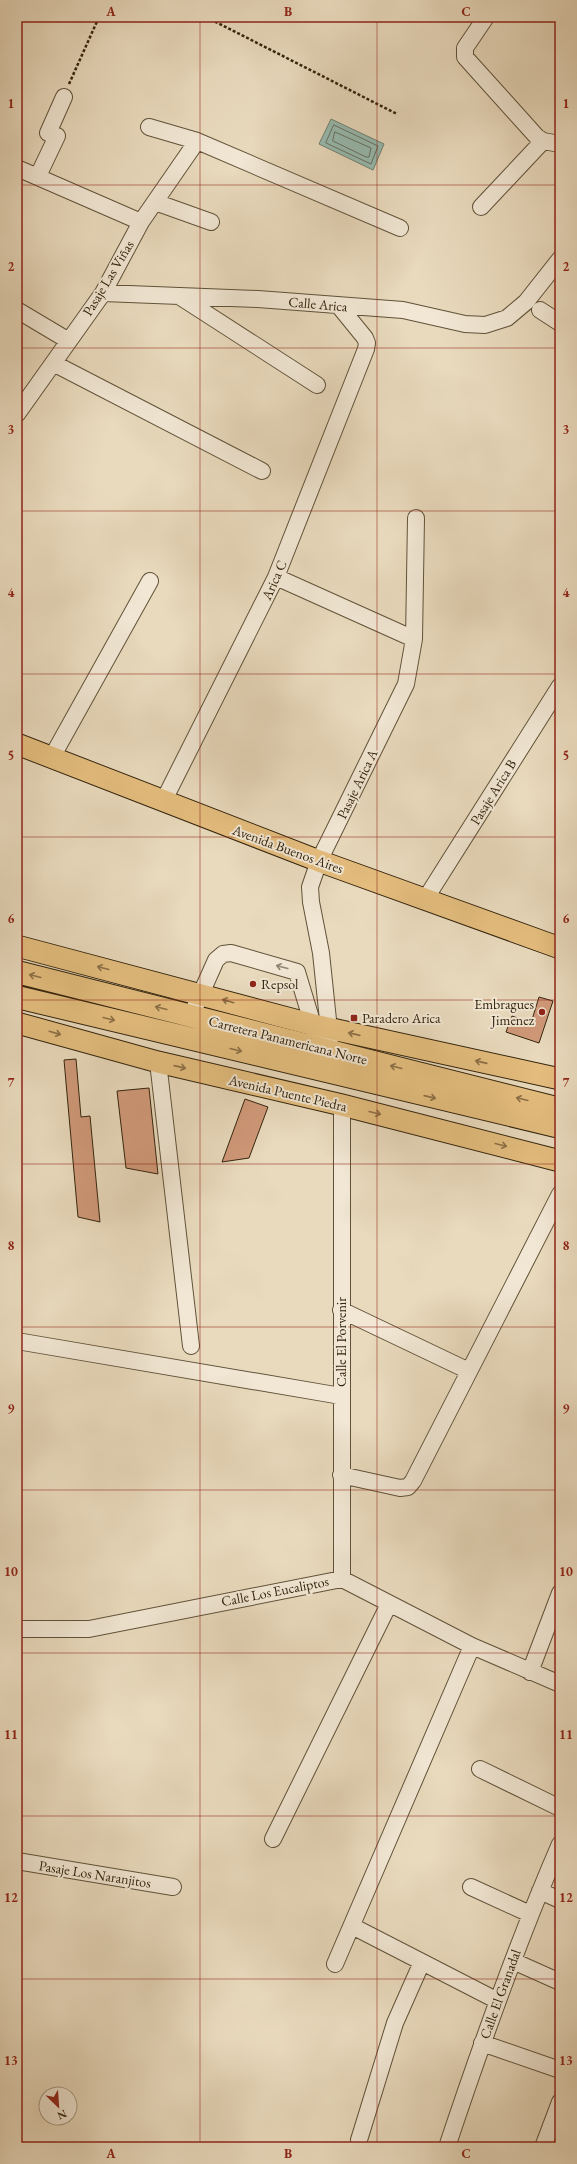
<svg xmlns="http://www.w3.org/2000/svg" width="577" height="2164" font-family="'EB Garamond',serif">
  <style>
    .water { fill: #97bbb1; stroke: #6f7f6f }
    .lines { fill: none; stroke-linecap: round; stroke-linejoin: round }
    .shore { stroke: #65705f; stroke-width: 1 }
    .building { fill: #d09979; stroke: #33240d }
    .minor-casing { stroke: #605239; stroke-width: 18 }
    .major-casing { stroke: #33240d; stroke-width: 23 }
    .highway-casing { stroke: #33240d; stroke-width: 24 }
    .path { stroke: #33240d; stroke-width: 2.5; stroke-dasharray: 3 2; stroke-linecap: butt }
    .minor { stroke: #f1e7d4; stroke-width: 16 }
    .major { stroke: #e4bd7e; stroke-width: 21 }
    .highway { stroke: #e4bd7e; stroke-width: 22 }
    .oneway { stroke: #928670 }
    .oneway2 { stroke: #8c7046 }
    .grid { fill: none; stroke: #8f2418; stroke-width: 1; stroke-opacity: 0.55 }
    .poi-dot { fill: #8f2418; stroke: #f1e7d4; stroke-width: 1.5 }
    .labels { text-anchor: middle; stroke-width: 4; stroke-linejoin: round; paint-order: stroke }
    .street-label { font-size: 14px; fill: #33240d; stroke: #f1e7d4 }
    .poi-label { font-size: 14px; fill: #33240d; stroke: #f1e7d4; text-anchor: start }
    .neatline { fill: none; stroke: #8f2418; stroke-width: 1.5 }
    .grid-label { font-size: 13px; text-anchor: middle; font-weight: bold; fill: #8f2418 }
  </style>
  <rect width="100%" height="100%" fill="#e9dabd"/>
  <filter id="stains"><feTurbulence type="fractalNoise" baseFrequency=".005" numOctaves="4"/><feColorMatrix values="0 0 0 0 .2 0 0 0 0 .09 0 0 0 0 .02 0 0 0 .5 -.17"/></filter>
  <radialGradient id="worn" r=".72"><stop offset=".6" stop-color="#630" stop-opacity="0"/><stop offset="1" stop-color="#630" stop-opacity=".3"/></radialGradient>
  <path class="water" d="M331 119 384 144 373 170 319 144Z"/>
  <g class="lines">
    <path class="shore" d="M334 125 378 146 371 164 326 143Z
      M335 132 371 148 369 157H366L333 141Z"/>
  </g>
  <path class="building" d="M539 997 553 1001 539 1043 506 1032 512 1016 531 1023Z
    M76 1059 81 1117 90 1116 100 1222 78 1217 64 1060Z
    M149 1088 158 1174 126 1168 117 1091Z
    M245 1099 268 1107 249 1158 222 1162Z"/>
  <g class="lines">
    <defs>
      <path id="minor" d="M486 17 465 48V57L537 137 543 141 560 144
        M149 127 197 141 400 228
        M17 168 141 222
        M38 176 57 136 48 133 64 97
        M155 202 211 222
        M481 207 543 141
        M103 293 258 299 403 310 465 324 485 325 507 318 526 302 560 259
        M179 296 317 385
        M17 310 69 341
        M540 310 560 323
        M53 363 262 471
        M17 414 103 293 141 222 197 141
        M276 577 414 639
        M52 757 150 581
        M163 802 276 577 366 349 367 343 365 338 339 306
        M426 898 560 686
        M191 1016 216 960 223 954 231 953 297 972 316 1035
        M330 1039 321 953 311 902 310 887 319 861 406 684 414 639 416 518
        M158 1062 191 1346
        M341 1310 469 1371
        M17 1341 341 1396
        M341 1475 400 1488 408 1487 413 1481 560 1194
        M342 1579V1105
        M17 1629H89L342 1579 472 1646 560 1684
        M530 1672 560 1593
        M480 1769 560 1808
        M273 1839 389 1604
        M17 1861 173 1887
        M471 1887 530 1914
        M540 1891 560 1900
        M352 1926 496 2000
        M513 1961 560 1982
        M335 1964 472 1646
        M482 2043 560 2070
        M359 2140 395 2023 422 1962
        M447 2147C481 2045 517 1943 560 1844
        M543 2147 560 2102"/>
      <path id="major" d="M17 744 319 861 560 948
        M17 946 314 1025 560 1079
        M17 1023 158 1062 342 1105 560 1161"/>
      <path id="highway" d="M17 972 560 1109
        M17 997 560 1127"/>
    </defs>
    <use href="#minor" class="minor-casing"/>
    <use href="#major" class="major-casing"/>
    <use href="#highway" class="highway-casing"/>
    <path class="path" d="M206 17 397 114
      M69 84 99 17"/>
    <use href="#minor" class="minor"/>
    <use href="#major" class="major"/>
    <use href="#highway" class="highway"/>
  </g>
  <defs><path id="oneway-shaft" d="M-6 0H5M1.5-3L5.5 0L1.5 3" fill="none" stroke-width="1.6" stroke-linecap="round" stroke-linejoin="round"/></defs>
  <use class="oneway" href="#oneway-shaft" transform="translate(282 967) rotate(-165)"/>
  <g class="oneway2">
    <use href="#oneway-shaft" transform="translate(103 968) rotate(-165)"/>
    <use href="#oneway-shaft" transform="translate(35 976) rotate(-166)"/>
    <use href="#oneway-shaft" transform="translate(228 1001) rotate(-164)"/>
    <use href="#oneway-shaft" transform="translate(161 1008) rotate(-166)"/>
    <use href="#oneway-shaft" transform="translate(109 1019) rotate(14)"/>
    <use href="#oneway-shaft" transform="translate(55 1033) rotate(16)"/>
    <use href="#oneway-shaft" transform="translate(354 1034) rotate(-167)"/>
    <use href="#oneway-shaft" transform="translate(236 1050) rotate(14)"/>
    <use href="#oneway-shaft" transform="translate(481 1062) rotate(-167)"/>
    <use href="#oneway-shaft" transform="translate(180 1067) rotate(13)"/>
    <use href="#oneway-shaft" transform="translate(396 1067) rotate(-166)"/>
    <use href="#oneway-shaft" transform="translate(430 1097) rotate(13)"/>
    <use href="#oneway-shaft" transform="translate(522 1099) rotate(-166)"/>
    <use href="#oneway-shaft" transform="translate(375 1113) rotate(14)"/>
    <use href="#oneway-shaft" transform="translate(501 1145) rotate(14)"/>
  </g>
  <path class="grid" d="M200 17V2147M377 17V2147M17 185H560M17 348H560M17 511H560M17 674H560M17 837H560M17 1000H560M17 1164H560M17 1327H560M17 1490H560M17 1653H560M17 1816H560M17 1979H560"/>
  <g class="poi-dot">
    <circle cx="253" cy="984" r="4"/>
    <circle cx="542" cy="1012" r="4"/>
    <rect x="350" y="1014" width="8" height="8" rx="2"/>
  </g>
  <g class="labels">
    <g class="street-label">
      <text transform="translate(108 278) rotate(-59)" y="5">Pasaje Las Viñas</text>
      <text transform="translate(318 304) rotate(5)" y="5">Calle Arica</text>
      <text transform="translate(274 580) rotate(-66)" y="5">Arica C</text>
      <text transform="translate(357 784) rotate(-64)" y="5">Pasaje Arica A</text>
      <text transform="translate(493 792) rotate(-58)" y="5">Pasaje Arica B</text>
      <text transform="translate(288 849) rotate(20)" y="5">Avenida Buenos Aires</text>
      <text transform="translate(288 1040) rotate(14)" y="5">Carretera Panamericana Norte</text>
      <text transform="translate(288 1093) rotate(13)" y="5">Avenida Puente Piedra</text>
      <text transform="translate(341 1342) rotate(-90)" y="5">Calle El Porvenir</text>
      <text transform="translate(275 1591) rotate(-11)" y="5">Calle Los Eucaliptos</text>
      <text transform="translate(95 1874) rotate(9)" y="5">Pasaje Los Naranjitos</text>
      <text transform="translate(500 1994) rotate(-70)" y="5">Calle El Granadal</text>
    </g>
    <g class="poi-label">
      <text x="261" y="989">Repsol</text>
      <text x="534" y="1009" text-anchor="end">Embragues<tspan x="534" dy="16">Jimenez</tspan></text>
      <text x="362" y="1023">Paradero Arica</text>
    </g>
  </g>
  <rect width="577" height="2164" fill="none" stroke="#e9dabd" stroke-width="44"/>
  <g transform="translate(58 2106) rotate(155)"><circle r="19" fill="#f1e7d4" stroke="#a59984"/>
  <path d="M0-3L7 15L0 10L-7 15Z" fill="#8f2418"/>
  <text y="-6" font-size="11" font-weight="bold" text-anchor="middle" fill="#33240d">N</text>
  </g>
  <rect x="22" y="22" width="533" height="2120" class="neatline"/>
  <g class="grid-label">
    <text x="111" y="16">A</text>
    <text x="288" y="16">B</text>
    <text x="466" y="16">C</text>
    <text x="11" y="108">1</text>
    <text x="566" y="108">1</text>
    <text x="11" y="271">2</text>
    <text x="566" y="271">2</text>
    <text x="11" y="434">3</text>
    <text x="566" y="434">3</text>
    <text x="11" y="597">4</text>
    <text x="566" y="597">4</text>
    <text x="11" y="760">5</text>
    <text x="566" y="760">5</text>
    <text x="11" y="923">6</text>
    <text x="566" y="923">6</text>
    <text x="11" y="1087">7</text>
    <text x="566" y="1087">7</text>
    <text x="11" y="1250">8</text>
    <text x="566" y="1250">8</text>
    <text x="11" y="1413">9</text>
    <text x="566" y="1413">9</text>
    <text x="11" y="1576">10</text>
    <text x="566" y="1576">10</text>
    <text x="11" y="1739">11</text>
    <text x="566" y="1739">11</text>
    <text x="11" y="1902">12</text>
    <text x="566" y="1902">12</text>
    <text x="11" y="2065">13</text>
    <text x="566" y="2065">13</text>
    <text x="111" y="2158">A</text>
    <text x="288" y="2158">B</text>
    <text x="466" y="2158">C</text>
  </g>
  <rect width="100%" height="100%" filter="url(#stains)"/>
  <rect width="100%" height="100%" fill="url(#worn)"/>
</svg>
